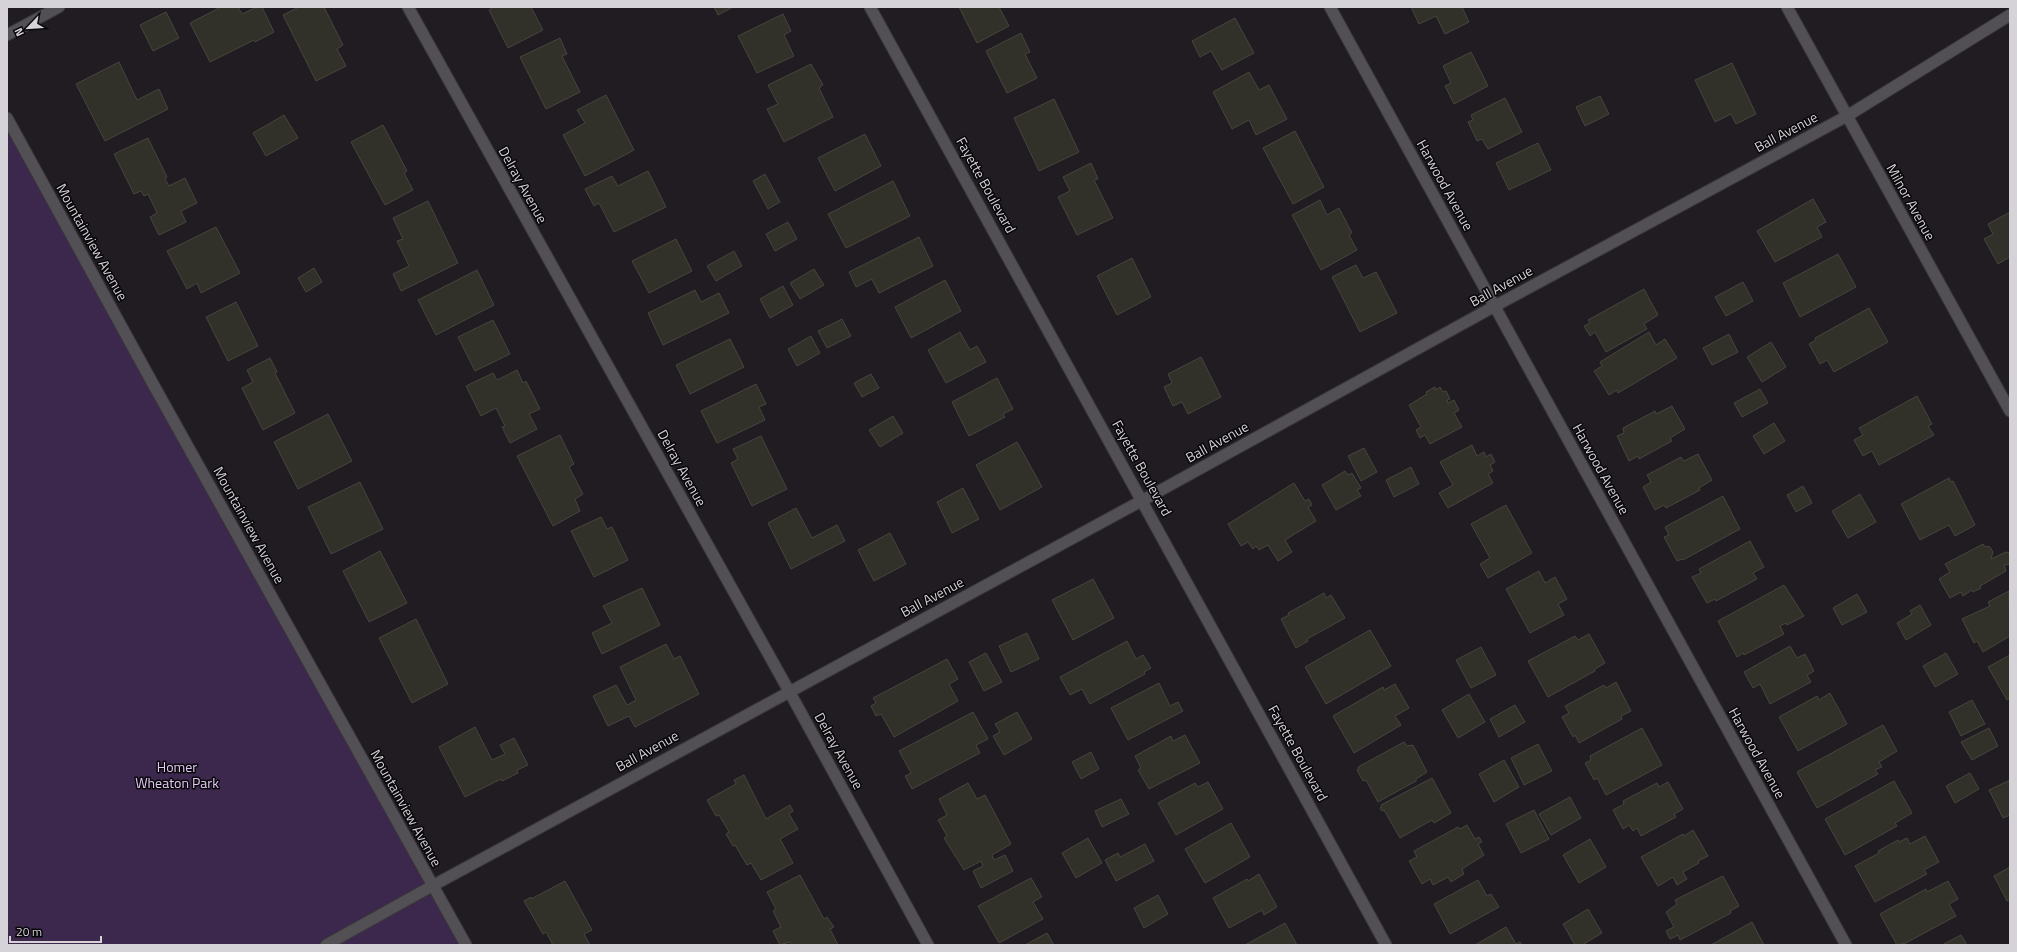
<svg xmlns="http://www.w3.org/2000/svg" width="2017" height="952" font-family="'Titillium Web',sans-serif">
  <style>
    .green { fill: #3c274d }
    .building { fill: #31312a; stroke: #46453d }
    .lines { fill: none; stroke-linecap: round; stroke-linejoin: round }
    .service-casing { stroke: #39363b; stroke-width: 13 }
    .minor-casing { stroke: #39363b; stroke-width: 13 }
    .service { stroke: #525054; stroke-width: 11 }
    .minor { stroke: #525054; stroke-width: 11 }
    .labels { text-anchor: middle; stroke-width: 3; stroke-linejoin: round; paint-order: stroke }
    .street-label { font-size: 14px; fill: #d5d3d7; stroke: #09070a }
    .park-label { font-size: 14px; fill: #e0c9f5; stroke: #09070a }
  </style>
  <rect width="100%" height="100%" fill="#201c22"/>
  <path class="green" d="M7 118 466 945H7Z"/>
  <path class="building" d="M221 7H238L242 14 257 7H262L274 32 255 42 254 40 210 62 190 23Z
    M299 7H324L343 45 337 49 346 66 316 81 283 15Z
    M494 7H531L543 30 508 48 489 10Z
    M714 7H733L718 15Z
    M959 7H999L1009 26 977 43Z
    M1411 7H1462L1469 22 1445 34 1436 16 1419 24Z
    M166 12 179 38 153 51 140 25Z
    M783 14 791 31 784 35 794 56 757 73 738 36Z
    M1235 18 1254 53 1222 70 1211 51 1200 57 1192 41Z
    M1021 33 1030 52 1025 54 1037 78 1007 93 986 51Z
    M560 38 567 54 562 56 580 92 546 109 520 57Z
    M1471 52 1488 86 1454 104 1445 86 1451 83 1443 66Z
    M119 62 137 100 159 89 168 109 105 141 76 84Z
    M1732 63 1756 114 1736 124 1731 114 1715 122 1695 80Z
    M811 64 823 85 819 88 833 117 784 142 767 109 778 104 768 85Z
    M1249 72 1259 90 1269 85 1287 119 1256 135 1249 120 1232 129 1213 92Z
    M606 95 634 150 585 176 563 135 585 123 577 110Z
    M1600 96 1609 114 1585 126 1576 107Z
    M1505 98 1522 132 1488 149 1482 139 1477 141 1468 122 1473 120 1471 115Z
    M1054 99 1079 152 1039 171 1014 118Z
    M284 115 298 138 266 156 253 133Z
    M383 125 407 171 404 173 413 190 385 205 351 142Z
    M1295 131 1324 187 1293 204 1263 148Z
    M865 134 881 166 835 191 818 158Z
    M148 138 167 177 165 179 169 186 185 178 197 203 181 211 186 222 159 235 150 217 157 213 148 194 144 196 141 191 134 194 114 154Z
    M1538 143 1551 170 1509 190 1496 163Z
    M1091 163 1098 179 1094 180 1113 218 1077 235 1058 197 1070 191 1063 177Z
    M648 171 666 207 614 232 599 203 594 206 585 189 612 176 618 186Z
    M765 174 780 202 768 209 753 181Z
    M893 181 910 216 846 248 828 214Z
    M1813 199 1826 222 1817 227 1822 237 1775 262 1757 231Z
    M1320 200 1327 215 1339 208 1352 233 1349 235 1357 250 1321 270 1292 215Z
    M428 201 458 263 401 291 393 274 409 266 397 241 403 239 393 218Z
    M2010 212V257L1998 264 1984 239 1993 234 1988 224Z
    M788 222 797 239 775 251 766 234Z
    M216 227 240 273 201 293 197 283 187 289 167 251Z
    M919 237 933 266 879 293 872 279 856 287 849 272Z
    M676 239 692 271 649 293 632 261Z
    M734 251 742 266 716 281 707 266Z
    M1838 254 1856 287 1800 317 1783 283Z
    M1132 258 1151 297 1117 315 1097 276Z
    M1356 265 1363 278 1376 272 1397 313 1360 332 1332 277Z
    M314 268 322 282 306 292 298 278Z
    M814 269 824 285 800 299 790 283Z
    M477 270 494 305 436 335 418 300Z
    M945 280 961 311 911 338 895 307Z
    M1743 282 1753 301 1726 316 1715 297Z
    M783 286 793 305 770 318 760 299Z
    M1644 289 1658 315 1644 324 1647 329 1606 352 1595 332 1590 336 1584 326 1590 323 1588 320Z
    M695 290 701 302 719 293 729 313 663 345 648 313Z
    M236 302 258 346 228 361 206 317Z
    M1869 308 1888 342 1834 372 1827 360 1820 364 1809 344 1816 340 1815 338Z
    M842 319 851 336 827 348 818 331Z
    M493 320 510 354 475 371 458 337Z
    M960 332 970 350 977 346 986 362 946 383 928 350Z
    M1649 332 1656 345 1665 339 1677 358 1618 393 1617 390 1609 395 1594 371 1602 366 1600 362Z
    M1729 334 1738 352 1712 365 1703 348Z
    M811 336 820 353 797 366 788 349Z
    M730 339 744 367 690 394 676 365Z
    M1771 342 1786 367 1762 382 1747 357Z
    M1201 357 1221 397 1188 414 1182 402 1173 406 1164 387 1172 383 1168 374Z
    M270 358 277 372 275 373 295 413 263 430 242 388 253 382 247 370Z
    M517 370 523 383 526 381 540 409 529 414 537 429 510 443 502 427 505 426 496 408 481 416 466 386 493 373 497 380Z
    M871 374 879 388 862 397 854 383Z
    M997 378 1013 409 1003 414 1005 417 969 436 952 402Z
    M756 384 766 404 759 407 765 420 717 443 701 411Z
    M1435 387 1436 390 1440 387 1443 392 1446 391 1450 399 1447 400 1448 403 1454 400 1459 410 1454 413 1462 427 1430 444 1425 435 1420 438 1416 430 1421 427 1409 405 1427 394 1426 392Z
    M1760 389 1768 403 1742 417 1734 403Z
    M1917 396 1932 424 1928 426 1934 435 1879 465 1872 451 1863 456 1854 440 1863 435 1859 428Z
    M1672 406 1685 429 1670 438 1672 441 1639 459 1638 456 1629 461 1617 436 1624 433 1623 428 1655 411 1656 414Z
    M328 414 352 461 298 489 274 442Z
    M893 416 903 433 880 447 869 430Z
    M1774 423 1785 441 1764 454 1753 436Z
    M560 435 574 464 569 467 583 494 575 499 580 511 553 526 517 456Z
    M761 436 787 489 752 506 731 463 738 459 733 449Z
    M1017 442 1042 487 1000 510 976 465Z
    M1472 445 1477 456 1484 452 1486 457 1491 454 1495 462 1490 465 1493 471 1488 474 1493 483 1448 508 1439 493 1453 485 1440 462Z
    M1364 448 1377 472 1361 481 1348 456Z
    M1698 454 1712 480 1699 488 1700 490 1666 508 1664 505 1655 510 1643 487 1651 482 1647 475 1681 457 1684 461Z
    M1411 467 1419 484 1394 497 1386 480Z
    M1345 471 1348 475 1352 473 1361 488 1357 490 1361 496 1336 510 1322 485Z
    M1949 478 1951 482 1953 481 1975 525 1955 536 1949 525 1920 540 1901 504Z
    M360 482 383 529 331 554 308 507Z
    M1294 483 1305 501 1309 499 1312 505 1308 507 1316 521 1285 540 1292 552 1278 561 1268 545 1259 550 1256 546 1253 549 1248 542 1241 546 1228 524Z
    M1803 486 1812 503 1796 512 1787 495Z
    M963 488 979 519 952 533 937 502Z
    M1860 494 1876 522 1848 538 1832 511Z
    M1723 496 1740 529 1683 560 1682 559 1677 561 1664 537 1669 535 1665 527Z
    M1506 505 1532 553 1488 578 1480 564 1490 558 1471 524Z
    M796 508 812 538 837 525 845 541 791 569 768 523Z
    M601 517 607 529 612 527 628 560 594 577 571 531Z
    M890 533 906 564 874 581 858 550Z
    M1750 541 1764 567 1753 573 1757 579 1716 601 1715 599 1707 603 1692 577 1701 573 1699 569Z
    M1983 544 1984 546 1990 547 1993 552 1991 559 2006 552 2010 553V564L2004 565 2006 571 1980 586 1981 588 1973 592 1972 590 1963 596 1961 592 1950 598 1939 579 1950 572 1945 564Z
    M380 551 407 603 369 622 343 571Z
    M1539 571 1545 583 1555 577 1567 599 1558 604 1564 615 1530 633 1506 589Z
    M1093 579 1114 618 1073 640 1052 600Z
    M1784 585 1804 616 1787 625 1786 623 1780 626 1784 634 1744 655 1743 653 1737 657 1718 621Z
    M642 588 660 625 602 654 592 633 612 623 603 606Z
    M2009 591 2010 636 1983 652 1977 641 1974 643 1962 619 1990 606 1988 602Z
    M1324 593 1326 598 1331 595 1345 618 1307 639 1308 641 1296 648 1281 619 1289 615 1288 613Z
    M1857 594 1867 612 1842 625 1833 608Z
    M1920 605 1931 625 1906 640 1897 623 1912 614 1910 611Z
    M416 619 448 684 412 703 379 638Z
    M1370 630 1391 666 1326 704 1305 667Z
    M1027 633 1039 659 1011 672 999 646Z
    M1589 634 1605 663 1595 669V671L1548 697 1528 661 1575 636 1578 640Z
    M1127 641 1136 659 1143 655 1151 668 1144 672 1145 674 1090 704 1082 689 1070 695 1060 677Z
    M666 644 674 659 680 656 699 694 635 727 629 716 608 726 593 696 616 685 627 705 636 700 620 667Z
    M1790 646 1797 658 1805 654 1814 671 1807 675 1811 682 1770 704 1760 684 1753 688 1744 672Z
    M1481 647 1496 675 1471 688 1456 660Z
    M986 653 1002 682 984 691 969 662Z
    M1946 653 1958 674 1935 687 1923 666Z
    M2010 655V698L2007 700 1988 667Z
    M947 659 958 679 949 684 958 701 894 737 881 714 876 716 871 706 876 703 873 698Z
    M1616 682 1631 711 1621 716 1622 719 1579 743 1575 735 1573 737 1562 717 1569 713 1565 706 1604 685 1606 688Z
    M1159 683 1170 706 1178 702 1183 711 1128 740 1111 708Z
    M1395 684 1409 708 1395 716 1401 725 1354 753 1333 716 1383 687 1384 690Z
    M1830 693 1847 724 1798 751 1779 717 1817 696 1819 700Z
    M1469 694 1485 722 1458 738 1442 710Z
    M1972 700 1985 724 1961 736 1949 712Z
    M1515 705 1525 722 1499 737 1490 719Z
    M973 712 988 739 976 745 980 753 912 789 905 776 911 773 899 751Z
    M1017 712 1032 739 1004 755 993 736 1000 732 995 724Z
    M1883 725 1897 751 1879 762 1882 767 1875 770 1878 774 1817 808 1797 772Z
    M475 727 492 760 505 754 500 745 514 738 528 765 517 770 518 773 502 781 501 779 465 797 439 747Z
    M1642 728 1662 765 1606 795 1597 778 1594 780 1585 763 1591 760 1590 756Z
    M1989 728 1998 746 1972 760 1961 742Z
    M1185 735 1200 763 1149 789 1138 770 1141 768 1135 756 1171 736 1173 741Z
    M1404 742 1407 746 1413 745 1427 772 1416 779V781L1378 802 1366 780 1363 781 1357 770 1359 769 1358 767Z
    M1538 744 1552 771 1524 785 1511 758Z
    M1091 752 1099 769 1081 779 1072 762Z
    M1504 760 1519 787 1494 802 1479 774Z
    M1970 773 1979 789 1955 803 1946 786Z
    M744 775 766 819 790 805 793 811 789 814 798 829 780 839 793 863 761 880 751 863 747 865 735 845 733 846 726 834 729 832 719 815 716 816 707 800 736 784 734 780Z
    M1432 778 1451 813 1434 823 1432 820 1400 838 1384 810 1382 811 1380 808 1382 807 1381 805Z
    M2010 780V815L2003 818 1989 790Z
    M1894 781 1912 813 1895 823 1897 826 1845 855 1825 819Z
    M1208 782 1223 809 1176 835 1158 803 1195 783 1198 787Z
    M1668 782 1683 809 1674 814 1676 817 1641 836 1637 828 1633 831 1629 825 1623 829 1613 810 1624 804 1623 801 1657 783 1659 787Z
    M968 783 977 799 985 795 1011 844 992 855 994 860 1005 855 1013 871 981 888 973 871 983 866 981 861 964 870 944 838 947 836 938 820 947 815 939 799Z
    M1570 797 1581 818 1551 835 1539 814Z
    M1121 799 1129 814 1102 827 1095 811Z
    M1534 810 1549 839 1521 853 1506 824Z
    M1231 823 1250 857 1205 883 1185 849Z
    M1467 825 1475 839 1479 837 1482 842 1478 844 1484 855 1462 869 1464 874 1451 882 1448 877 1433 885 1430 879 1422 884 1409 861 1417 857 1414 851 1458 827 1460 829Z
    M1693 830 1708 856 1698 861 1699 863 1683 872 1687 879 1677 885 1673 877 1658 886 1641 857 1683 834 1684 836Z
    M1925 836 1939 862 1924 870 1927 874 1875 902 1855 866 1879 853 1878 851 1898 840 1899 842 1907 838 1910 844Z
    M1088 838 1102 863 1076 878 1062 853Z
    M1590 839 1606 867 1579 883 1563 855Z
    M1145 844 1154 861 1116 881 1105 860 1118 853 1120 857Z
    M2010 867V899L2007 901 1994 876Z
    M1259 874 1277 907 1264 915 1262 910 1229 928 1213 898 1247 879 1248 881Z
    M800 875 824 919 827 917 834 927 830 929 838 945H792L790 942 780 945 773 931 781 927 773 911 776 909 767 892Z
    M1723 876 1739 906 1730 911 1731 913 1680 940 1678 935 1670 939 1666 931 1674 927 1666 912 1677 904 1675 900Z
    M1031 878 1042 897 1033 902 1043 919 999 943 978 906Z
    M1478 880 1487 896 1491 894 1499 907 1450 934 1434 904Z
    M565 881 592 930 584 934 590 945H553L546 932 543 934 524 901 531 897V899Z
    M1948 881 1958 899 1949 904 1956 916 1904 944V943L1897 945 1880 914 1926 889 1927 892Z
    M1158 895 1168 914 1144 928 1134 908Z
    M1588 909 1602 933 1582 945H1575L1563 924Z
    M1752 922 1764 945H1711Z
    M1285 923 1297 945H1245Z
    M1506 927 1516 944 1520 942 1522 945H1475Z
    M1047 933 1054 945H1025Z
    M1961 935 1967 945H1942Z"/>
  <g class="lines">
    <defs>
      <path id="service" d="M326 945 432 886"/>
      <path id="minor" d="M408 7 789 691 928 945
        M870 7 1386 945
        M1330 7 1846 945
        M1787 7 2010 411
        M7 35 59 7
        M7 118 153 384 466 945
        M432 886 1143 500 1495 306 1847 116 2010 15"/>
    </defs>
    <use href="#service" class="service-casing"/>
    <use href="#minor" class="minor-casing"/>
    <use href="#service" class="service"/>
    <use href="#minor" class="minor"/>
  </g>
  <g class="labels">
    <g class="street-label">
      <text transform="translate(1786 132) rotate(-28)" y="5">Ball Avenue</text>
      <text transform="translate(523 185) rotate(61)" y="5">Delray Avenue</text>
      <text transform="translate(986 185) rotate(61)" y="5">Fayette Boulevard</text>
      <text transform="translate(1445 185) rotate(61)" y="5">Harwood Avenue</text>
      <text transform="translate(1911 202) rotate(61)" y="5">Milnor Avenue</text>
      <text transform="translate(92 242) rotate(61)" y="5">Mountainview Avenue</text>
      <text transform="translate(1501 286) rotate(-29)" y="5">Ball Avenue</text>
      <text transform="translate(1217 442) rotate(-29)" y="5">Ball Avenue</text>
      <text transform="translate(682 468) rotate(61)" y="5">Delray Avenue</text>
      <text transform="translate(1142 468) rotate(61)" y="5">Fayette Boulevard</text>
      <text transform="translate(1601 469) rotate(61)" y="5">Harwood Avenue</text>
      <text transform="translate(249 525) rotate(61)" y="5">Mountainview Avenue</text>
      <text transform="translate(932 597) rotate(-28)" y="5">Ball Avenue</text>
      <text transform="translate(647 751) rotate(-29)" y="5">Ball Avenue</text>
      <text transform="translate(839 751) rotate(61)" y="5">Delray Avenue</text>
      <text transform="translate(1298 753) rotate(61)" y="5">Fayette Boulevard</text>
      <text transform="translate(1757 753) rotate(61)" y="5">Harwood Avenue</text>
      <text transform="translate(406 808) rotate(61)" y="5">Mountainview Avenue</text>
    </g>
    <g class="park-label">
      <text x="177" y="772">Homer<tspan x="177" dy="16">Wheaton Park</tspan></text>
    </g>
  </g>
  <rect width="2017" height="952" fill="none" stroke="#d5d3d7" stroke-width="16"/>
  <g transform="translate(28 28) rotate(245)" stroke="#09070a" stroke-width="3" paint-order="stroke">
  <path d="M0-3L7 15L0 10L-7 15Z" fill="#d5d3d7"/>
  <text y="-6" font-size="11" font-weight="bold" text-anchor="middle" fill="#d5d3d7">N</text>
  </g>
  <path d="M10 936v6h91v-6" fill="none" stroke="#d5d3d7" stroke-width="2"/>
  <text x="16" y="936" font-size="12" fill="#d5d3d7" stroke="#09070a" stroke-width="3" paint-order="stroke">20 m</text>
</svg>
